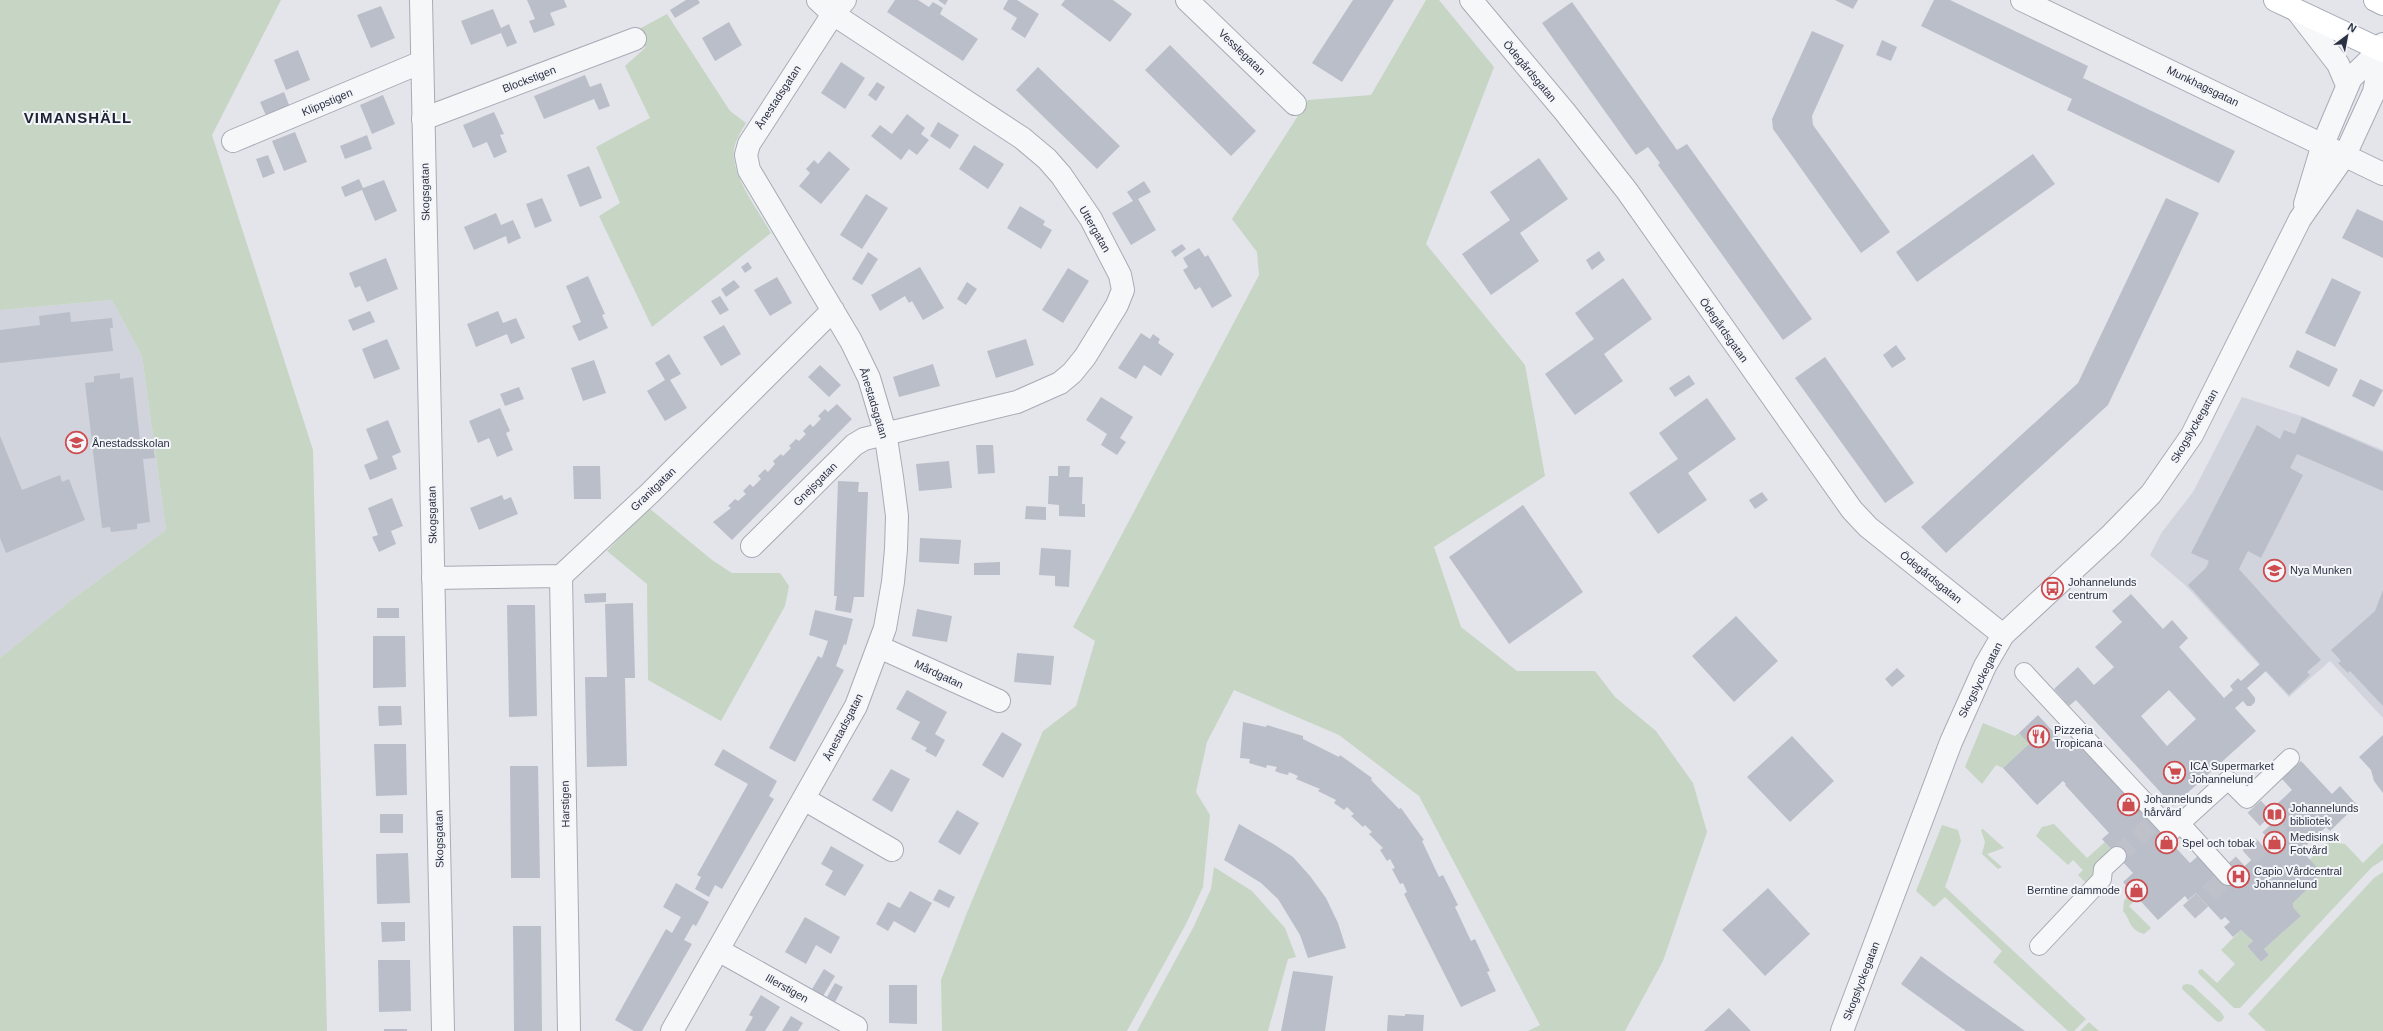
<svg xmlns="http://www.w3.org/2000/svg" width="2383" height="1031" font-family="Helvetica,sans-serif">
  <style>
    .built { fill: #d1d4dd }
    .green { fill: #c7d5c4 }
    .building { fill: #babec8; fill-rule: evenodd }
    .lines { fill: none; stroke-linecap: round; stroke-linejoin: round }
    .pedestrian-tunnel { stroke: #bec1c9; stroke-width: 18; stroke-dasharray: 18 9; stroke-linecap: butt }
    .pedestrian-casing { stroke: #a8abb5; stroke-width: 20 }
    .minor-casing { stroke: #a8abb5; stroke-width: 24 }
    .tertiary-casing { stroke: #a8abb5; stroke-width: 24 }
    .secondary-casing { stroke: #a8abb5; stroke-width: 24 }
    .pedestrian { stroke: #f6f7f9; stroke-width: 18 }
    .minor { stroke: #f6f7f9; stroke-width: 22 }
    .tertiary { stroke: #f6f7f9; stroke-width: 22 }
    .secondary { stroke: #fff; stroke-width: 22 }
    .labels { text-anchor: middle; stroke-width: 4; stroke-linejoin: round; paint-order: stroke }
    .street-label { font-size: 11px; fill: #2b3143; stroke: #f3f5f8 }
    .poi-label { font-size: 11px; fill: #2b3143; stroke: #f3f5f8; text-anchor: start }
    .district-label { font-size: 15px; font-weight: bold; letter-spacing: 1px; fill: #1d2234; stroke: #f3f5f8 }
  </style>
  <rect width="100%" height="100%" fill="#e3e5eb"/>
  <path class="built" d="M112 300 142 356 166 530 70 601 0 658V310Z
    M2242 397 2301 416 2383 450V718L2330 661 2289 697 2185 585 2150 555 2162 532 2193 492Z"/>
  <path class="green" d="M0 0H281L212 135 313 450 327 1031H0V658L70 601 166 530 142 356 112 300 0 310Z
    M1426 0H1439L1494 67 1426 244 1525 365 1545 476 1434 547 1461 627 1517 671H1595L1615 697 1656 731 1693 783 1707 832 1663 961 1625 1031H1528L1540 1025 1419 796 1339 735 1234 690 1207 742 1196 792 1210 815 1203 887 1186 924 1127 1031H942L941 980 966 915 1043 731 1076 706 1095 641 1073 627 1259 275 1257 252 1232 219 1308 100 1371 95Z
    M667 14 730 111 746 123C740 133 732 145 734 158 737 184 758 210 771 233L652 327 599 216 620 203 596 147 650 118 625 66 645 48 641 28Z
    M649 508 712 560 732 573H780L789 586 785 606 721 721 648 680 647 584 607 551Z
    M1983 723 2015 736 2019 733 2029 744 2003 768 1996 765 1982 784 1965 767Z
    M2054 824 2087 858 2105 842 2113 852 2088 885 2078 875 2083 870 2073 860 2068 865 2036 836 2042 827Z
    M1942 825 1958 830 1961 841 1945 887 2086 1019 2074 1031H2068L1993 962 2002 951 1945 897 1934 907 1916 891Z
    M1983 829 2004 848 1987 854 2002 867 1998 869 1982 854 1985 842 1981 830Z
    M2328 842 2345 844 2363 863 2383 843V860L2372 867 2240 1008H2234L2198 973 2199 970 2202 969 2217 983 2235 964 2221 950 2241 930 2253 941 2247 946 2261 962 2269 955 2264 949 2301 916 2293 907V903L2323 874 2309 860Z
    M1214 867 1252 891 1285 928 1296 957 1288 959 1268 1031H1137L1194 926 1211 889Z
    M2383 872V1031H2266L2248 1014 2374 878Z
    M2131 891 2138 898 2129 906 2151 928 2144 934C2128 929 2131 920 2123 911L2124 901Z
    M2187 984 2192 985 2221 1012 2224 1017 2222 1021 2218 1022 2214 1019 2182 989 2183 985Z
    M2089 1022 2099 1031H2080Z"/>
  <path class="building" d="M527 0H564L567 7 550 13 555 25 534 33 529 21 535 19Z
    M686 0H698L700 3 675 18 670 10Z
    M895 0H918L929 7 933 2 943 8 940 14 978 39 963 61 887 12Z
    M938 0H948L945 5Z
    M1008 0H1017L1039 14 1025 38 1011 29 1017 18 1003 9Z
    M1065 0H1113L1132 14 1110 42 1061 5Z
    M1353 0H1394L1342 82 1312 63Z
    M1835 0H1858L1853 9Z
    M1934 0H1950L2088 66 2083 78 2235 151 2219 183 2067 110 2072 99 1921 26Z
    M1572 2 1677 150 1687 144 1812 319 1783 340 1658 165 1660 163 1648 147 1636 155 1542 23Z
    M381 6 395 38 371 48 357 15Z
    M493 9 501 28 509 24 517 43 507 47 501 33 471 45 461 21Z
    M729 22 742 45 715 61 702 38Z
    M1812 31 1844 45 1812 116 1813 125 1890 232 1861 253 1773 129 1772 119Z
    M1882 40 1897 47 1891 61 1876 55Z
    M1170 45 1256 131 1231 156 1145 70Z
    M298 50 310 80 286 90 274 60Z
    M841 62 865 78 845 109 821 93Z
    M1038 67 1120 146 1097 169 1016 90Z
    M585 75 590 87 601 83 610 106 599 110 594 99 544 119 534 96Z
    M877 82 885 87 876 101 868 95Z
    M284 92 291 110 268 120 260 102Z
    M383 95 395 124 372 134 360 105Z
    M494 112 504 134 500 135 507 152 494 158 487 142 473 148 463 125Z
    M907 114 925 128 921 134 929 140 917 155 909 149 901 160 871 136 880 125 892 134Z
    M938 122 959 135 950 149 930 136Z
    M295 132 307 162 284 171 272 141Z
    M367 135 372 149 345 159 340 146Z
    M974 145 1004 164 988 189 959 169Z
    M829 151 850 169 821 204 799 186 810 173 806 169 814 160 818 164Z
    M2033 154 2055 184 1917 282 1896 252Z
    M268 155 275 173 263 178 256 159Z
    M1539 158 1568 199 1520 233 1539 261 1491 295 1462 254 1510 220 1490 192Z
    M589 166 602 198 580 207 567 175Z
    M359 179 363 188 384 180 397 211 375 221 362 190 345 197 341 187Z
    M1144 181 1151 192 1138 199 1156 230 1131 245 1112 213 1133 201 1127 192Z
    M866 194 888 208 862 249 840 235Z
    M542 198 552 221 535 228 526 204Z
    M2166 198 2199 213 2108 405 1946 553 1921 527 2078 383Z
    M1020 206 1045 221 1043 225 1052 230 1041 249 1007 228Z
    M2357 209 2383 221V258L2342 238Z
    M496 213 501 225 513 220 521 238 508 244 506 236 474 250 464 227Z
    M1182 244 1186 249 1175 257 1171 251Z
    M1199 248 1205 257 1208 255 1232 296 1212 308 1200 287 1195 290 1183 270 1188 267 1183 258Z
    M1599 251 1605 260 1592 270 1586 260Z
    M868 252 878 259 862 285 852 279Z
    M386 258 398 289 367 302 360 286 355 288 349 273Z
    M748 262 752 268 745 273 741 267Z
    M920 267 944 308 923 320 912 301 909 303 905 296 880 311 871 295Z
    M1068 268 1089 281 1063 323 1042 310Z
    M588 276 605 314 602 315 608 328 579 341 572 326 581 322 566 286Z
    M777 277 792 303 770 316 754 290Z
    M1623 278 1652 319 1604 354 1623 381 1575 415 1545 374 1594 339 1575 313Z
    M2332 278 2361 292 2335 347 2305 333Z
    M734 280 740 287 726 297 721 289Z
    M967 282 977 289 966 305 957 299Z
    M720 296 729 310 720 315 711 301Z
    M370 311 375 322 353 331 348 320Z
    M498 311 503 323 516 318 525 338 511 344 507 334 476 347 467 324Z
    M70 312 71 322 112 318 113 328H110L113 351 0 363V330L40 325 39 316Z
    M724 325 741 354 721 366 703 337Z
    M1141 333 1150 339 1153 334 1160 339 1158 343 1174 354 1161 376 1144 365 1136 379 1118 368Z
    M387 339 400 369 374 379 362 349Z
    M1026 339 1034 365 996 378 987 351Z
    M1896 345 1906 359 1892 368 1883 355Z
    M2297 350 2338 369 2329 387 2289 367Z
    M669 354 681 374 670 380 687 408 665 421 647 391 665 380 655 363Z
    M1825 357 1914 483 1885 503 1795 378Z
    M594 360 606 393 583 401 571 368Z
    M933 364 940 386 899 397 893 377Z
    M820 365 841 385 829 397 808 377Z
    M120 373V379L133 377 140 441 152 439 155 458 143 459 150 522 137 524V529L111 532 110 527 102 528 85 383 94 382V376Z
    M1689 375 1695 384 1675 397 1669 388Z
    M2360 379 2383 390 2374 407 2352 396Z
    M519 387 524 399 505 406 500 394Z
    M1101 397 1133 417 1120 438 1126 442 1117 455 1101 445 1107 434 1086 420Z
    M1707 398 1736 439 1688 473 1707 500 1658 534 1629 493 1678 459 1659 433Z
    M837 404 852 419 732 540 713 522 731 508 728 506 735 499 738 501 746 494 743 491 750 484 753 487 761 479 758 476 765 469 768 472 775 464 773 461 781 454 783 456 791 448 789 446 796 439 799 441 806 434 803 431 810 424 813 427 821 419 818 416 825 409 828 412Z
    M500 408 510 431 506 433 513 450 497 457 489 438 478 443 469 421Z
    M2302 417 2383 452V491L2297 454 2290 468 2303 475 2261 558 2248 551 2239 569 2321 660 2307 672 2310 675 2289 695 2266 671 2247 688 2255 698V702L2251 706H2247L2243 701 2235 708 2256 731 2173 806 2076 700 2069 706 2054 689 2078 667 2094 685 2114 667 2095 647 2122 622 2112 611 2131 594 2163 629 2172 620 2188 638 2179 647 2224 698 2233 690 2230 686 2238 678 2241 681 2260 664 2188 585 2206 568 2209 561 2191 553 2257 425 2280 439 2284 430 2295 434ZM2169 690 2196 719 2167 746 2141 716Z
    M388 420 401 452 392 456 397 469 370 480 364 465 378 459 366 429Z
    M0 436 22 490 60 475 62 482 69 479 85 520 6 553 0 538Z
    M976 445H993L995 473 978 474Z
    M949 461 952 488 919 491 916 464Z
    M573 466H600L601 499H574Z
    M1058 466H1070L1069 477H1083L1082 504H1085V517L1059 516V505L1048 504 1049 476H1058Z
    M838 481 859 482 858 492H868L864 597H854L851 613 835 610 837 596H834Z
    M1762 492 1768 500 1755 509 1749 500Z
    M502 495 504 500 511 497 518 514 479 530 470 508Z
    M392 498 403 526 391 531 396 544 379 552 372 537 378 535 368 508Z
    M1523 505 1583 592 1509 644 1449 557Z
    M1026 506 1046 507V520L1025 519Z
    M920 538 961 540 959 564 919 562Z
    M1041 548 1071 550 1069 587 1055 586V576L1039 575Z
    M1000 562V575H974V563Z
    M2383 590V706L2350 671 2348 673 2338 663 2341 661 2331 650 2375 611Z
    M606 593V602L585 603 584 594Z
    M633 603 635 678H625L627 766 587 767 585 677H607L605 604Z
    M507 605H535L537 716 509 717Z
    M377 608H399V618H377Z
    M917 609 952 616 947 642 912 636Z
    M815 610 853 619 846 645 844 644 836 666 844 670 795 762 769 748 818 656 822 658 828 641 809 635Z
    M1736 616 1778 661 1734 702 1692 656Z
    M373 636H405L406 687 373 688Z
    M1017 653 1054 656 1051 685 1014 682Z
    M1897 668 1905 676 1892 687 1885 679Z
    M907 690 947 712 935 734 945 740 936 757 925 751 927 748 911 739 920 722 896 709Z
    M378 706H401L402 725 379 726Z
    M2038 715 2068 748 2076 740 2190 863 2199 855 2216 875 2203 887 2212 896 2283 831 2266 814 2292 790 2282 779 2301 761 2332 794 2340 786 2357 805 2330 831 2326 827 2301 850 2323 874 2293 903V907L2301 916 2264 949 2269 955 2261 962 2247 946 2253 941 2241 930 2233 937 2224 927 2230 922 2225 917 2221 920 2196 893 2188 900 2185 896 2158 920 2123 882 2133 873 2102 839 2109 833 2065 785 2066 784 2063 781 2037 805 2003 768 2029 744 2019 733Z
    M1243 722 1266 727 1267 725 1303 736V739L1339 757 1340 755 1372 778 1371 780 1399 809 1401 808 1424 840 1422 841 1439 877 1443 875 1458 905 1455 907 1471 941 1475 939 1490 971 1487 972 1496 991 1461 1007 1404 894 1407 892 1403 883 1400 884 1392 869 1395 868 1390 859 1387 861 1380 850 1383 848 1369 834 1372 832 1365 825 1363 827 1351 816 1354 814 1347 807 1344 810 1334 803 1336 800 1318 791 1320 789 1296 779 1298 776 1289 772 1288 775 1280 773 1275 771 1277 767 1267 765 1266 768 1249 763 1250 759 1240 758Z
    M1002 732 1022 744 1003 778 982 765Z
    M2383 735V793L2374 781 2371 770 2359 757Z
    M1792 736 1834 781 1790 822 1747 777Z
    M374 744H406L407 795 376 796Z
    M723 749 777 781 769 796 774 799 722 889 715 885 709 897 695 889 701 877 697 875 748 784 714 765Z
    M510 766H538L540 878H511Z
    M891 769 910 779 892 812 872 800Z
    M957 810 979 823 960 855 938 842Z
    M380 814H403V833H380Z
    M1239 824 1275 845 1293 857 1310 876 1326 898 1338 923 1346 948 1308 958 1300 935 1278 899 1261 883 1224 860Z
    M831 846 864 865 845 896 825 885 833 871 821 864Z
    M408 853 410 903 377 904 376 854Z
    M676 883 709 902 696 926 693 924 684 940 692 944 642 1031H634L615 1020 666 929 672 933 681 917 663 907Z
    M1768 888 1810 934 1765 976 1722 930Z
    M939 889 955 897 949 908 933 900Z
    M910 891 932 903 915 933 894 921 888 931 876 924 888 902 900 908Z
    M805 917 840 937 831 954 816 945 806 964 785 952Z
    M381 922H405V941L382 942Z
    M513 926H541L542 1031H514Z
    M1921 956 1948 976 2025 1031H1966L1901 984Z
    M378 960H410L411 1011 379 1012Z
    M824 969 835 976 823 996 812 989Z
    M1293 971 1333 976 1325 1031H1281Z
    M835 983 843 987 835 1002 827 997Z
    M889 985H917V1024L889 1023Z
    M761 995 780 1007 765 1031H745L753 1017 749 1015Z
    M1729 1008 1751 1031H1704Z
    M1405 1014 1424 1015 1423 1031H1387L1388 1015 1405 1016Z
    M791 1016 803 1023 798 1031H782Z
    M384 1029H407V1031H384Z"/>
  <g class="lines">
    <path class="pedestrian-tunnel" d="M2117 856 2153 823
      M2189 912 2277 831 2247 799"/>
    <defs>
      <path id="pedestrian" d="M2024 672 2172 831 2228 780 2247 799 2290 758
        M2180 823 2228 876
        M2039 946 2102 879 2103 869 2117 856"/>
      <path id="minor" d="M1187 0 1295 104
        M1471 0 1565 112 1627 191 1852 510 1868 527 2003 635
        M2022 0 2383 174
        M2297 11 2338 64 2347 85
        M423 119 635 39
        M233 141 422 62
        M2305 204 2323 144 2351 78 2380 50
        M752 546 854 445 864 439 1017 402 1060 383 1072 373 1085 357 1117 305 1123 290 1120 275 1091 219 1061 175 1047 159 1022 138 833 14 818 0
        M561 576 569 1031
        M433 578 561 576 650 493 833 310
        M879 647 999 701
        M804 799 892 850
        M718 950 856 1027
        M672 1031 856 706 885 628 893 582 896 549 897 516 892 477 885 432 869 378 851 341 749 170 746 155 749 144 833 14 845 0
        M1842 1031 1951 742 1985 666 2003 635 2112 534 2151 494 2192 435 2300 219 2345 155 2374 92 2383 44"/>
      <path id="tertiary" d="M421 0 443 1031"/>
      <path id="secondary" d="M2275 0 2383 51
        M2375 0 2383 4"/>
    </defs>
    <use href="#pedestrian" class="pedestrian-casing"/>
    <use href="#minor" class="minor-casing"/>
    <use href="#tertiary" class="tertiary-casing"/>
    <use href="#secondary" class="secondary-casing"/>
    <use href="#pedestrian" class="pedestrian"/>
    <use href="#minor" class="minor"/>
    <use href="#tertiary" class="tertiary"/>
    <use href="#secondary" class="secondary"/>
  </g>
  <defs>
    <symbol id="school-ring" viewBox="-11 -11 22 22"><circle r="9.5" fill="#f3f5f8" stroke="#cd4c4f" stroke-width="1.5"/><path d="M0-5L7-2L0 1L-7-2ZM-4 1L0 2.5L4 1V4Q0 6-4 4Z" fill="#cd4c4f"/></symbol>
    <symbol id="bus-ring" viewBox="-11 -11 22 22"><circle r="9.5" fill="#f3f5f8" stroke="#cd4c4f" stroke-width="1.5"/><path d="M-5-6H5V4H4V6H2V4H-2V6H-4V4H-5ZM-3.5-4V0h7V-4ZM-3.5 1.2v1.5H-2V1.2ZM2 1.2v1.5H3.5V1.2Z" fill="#cd4c4f"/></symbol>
    <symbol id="restaurant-ring" viewBox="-11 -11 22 22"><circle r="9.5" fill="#f3f5f8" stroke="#cd4c4f" stroke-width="1.5"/><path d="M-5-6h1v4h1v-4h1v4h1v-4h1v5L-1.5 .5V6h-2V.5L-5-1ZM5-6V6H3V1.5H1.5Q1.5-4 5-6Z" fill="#cd4c4f"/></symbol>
    <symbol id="supermarket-ring" viewBox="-11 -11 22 22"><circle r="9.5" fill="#f3f5f8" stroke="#cd4c4f" stroke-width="1.5"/><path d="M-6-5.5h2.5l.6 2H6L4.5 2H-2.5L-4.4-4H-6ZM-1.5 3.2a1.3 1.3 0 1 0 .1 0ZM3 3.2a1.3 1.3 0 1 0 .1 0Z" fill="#cd4c4f"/></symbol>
    <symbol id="shop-ring" viewBox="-11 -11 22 22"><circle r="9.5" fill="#f3f5f8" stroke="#cd4c4f" stroke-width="1.5"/><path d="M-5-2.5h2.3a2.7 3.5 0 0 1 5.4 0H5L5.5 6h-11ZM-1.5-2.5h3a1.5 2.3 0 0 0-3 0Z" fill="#cd4c4f"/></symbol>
    <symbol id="library-ring" viewBox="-11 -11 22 22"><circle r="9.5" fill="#f3f5f8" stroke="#cd4c4f" stroke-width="1.5"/><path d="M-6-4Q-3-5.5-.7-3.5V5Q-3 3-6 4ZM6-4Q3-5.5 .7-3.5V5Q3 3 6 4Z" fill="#cd4c4f"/></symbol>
    <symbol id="hospital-ring" viewBox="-11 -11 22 22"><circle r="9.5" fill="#f3f5f8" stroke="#cd4c4f" stroke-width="1.5"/><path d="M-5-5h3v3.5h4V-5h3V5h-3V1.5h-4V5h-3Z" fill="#cd4c4f"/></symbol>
  </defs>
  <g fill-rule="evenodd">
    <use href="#school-ring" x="64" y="430" width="25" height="25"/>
    <use href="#school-ring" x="2262" y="558" width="25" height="25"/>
    <use href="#bus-ring" x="2040" y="576" width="25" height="25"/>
    <use href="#restaurant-ring" x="2026" y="724" width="25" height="25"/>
    <use href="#supermarket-ring" x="2162" y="760" width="25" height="25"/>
    <use href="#shop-ring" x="2116" y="792" width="25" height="25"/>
    <use href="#library-ring" x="2262" y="802" width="25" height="25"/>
    <use href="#shop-ring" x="2154" y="830" width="25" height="25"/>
    <use href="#shop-ring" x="2262" y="830" width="25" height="25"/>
    <use href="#hospital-ring" x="2226" y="864" width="25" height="25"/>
    <use href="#shop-ring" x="2124" y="878" width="25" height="25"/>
  </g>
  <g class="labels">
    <g class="street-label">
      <text transform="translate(1242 52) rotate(44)" y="4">Vesslegatan</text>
      <text transform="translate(1530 71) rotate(50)" y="4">Ödegårdsgatan</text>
      <text transform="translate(529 79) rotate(-21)" y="4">Blockstigen</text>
      <text transform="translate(2203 86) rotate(26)" y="4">Munkhagsgatan</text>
      <text transform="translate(778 97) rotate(-57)" y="4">Ånestadsgatan</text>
      <text transform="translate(327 102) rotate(-23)" y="4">Klippstigen</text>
      <text transform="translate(425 192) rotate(-91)" y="4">Skogsgatan</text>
      <text transform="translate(1095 229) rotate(60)" y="4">Uttergatan</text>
      <text transform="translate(1724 330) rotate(55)" y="4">Ödegårdsgatan</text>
      <text transform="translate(874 403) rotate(73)" y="4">Ånestadsgatan</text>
      <text transform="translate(2194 426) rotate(-60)" y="4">Skogslyckegatan</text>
      <text transform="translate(815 484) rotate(-45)" y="4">Gnejsgatan</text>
      <text transform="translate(653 489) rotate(-44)" y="4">Granitgatan</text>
      <text transform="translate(432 515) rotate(-91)" y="4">Skogsgatan</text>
      <text transform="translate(1931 577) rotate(39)" y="4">Ödegårdsgatan</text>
      <text transform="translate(939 674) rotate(25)" y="4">Mårdgatan</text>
      <text transform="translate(1980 680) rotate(-63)" y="4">Skogslyckegatan</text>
      <text transform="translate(843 727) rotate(-63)" y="4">Ånestadsgatan</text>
      <text transform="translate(565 804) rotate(-91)" y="4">Harstigen</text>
      <text transform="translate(439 839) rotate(-91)" y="4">Skogsgatan</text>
      <text transform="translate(1861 981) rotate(-69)" y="4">Skogslyckegatan</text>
      <text transform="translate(787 988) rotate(29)" y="4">Illerstigen</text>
    </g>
    <g class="poi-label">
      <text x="92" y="447">Ånestadsskolan</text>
      <text x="2290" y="574">Nya Munken</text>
      <text x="2068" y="586">Johannelunds<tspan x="2068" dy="13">centrum</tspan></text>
      <text x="2054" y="734">Pizzeria<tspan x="2054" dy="13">Tropicana</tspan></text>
      <text x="2190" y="770">ICA Supermarket<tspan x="2190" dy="13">Johannelund</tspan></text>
      <text x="2144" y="803">Johannelunds<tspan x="2144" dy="13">hårvård</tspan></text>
      <text x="2290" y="812">Johannelunds<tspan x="2290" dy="13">bibliotek</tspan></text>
      <text x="2290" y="841">Medisinsk<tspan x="2290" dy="13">Fotvård</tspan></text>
      <text x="2182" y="847">Spel och tobak</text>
      <text x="2254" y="875">Capio Vårdcentral<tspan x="2254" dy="13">Johannelund</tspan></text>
      <text x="2120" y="894" text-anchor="end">Berntine dammode</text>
    </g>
    <g class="district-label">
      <text x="78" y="123">VIMANSHÄLL</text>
    </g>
  </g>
  <g transform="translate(2347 36) rotate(32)" stroke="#f3f5f8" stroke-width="3" paint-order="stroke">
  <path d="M0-3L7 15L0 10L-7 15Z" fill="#2b3143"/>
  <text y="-6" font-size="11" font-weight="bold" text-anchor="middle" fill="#2b3143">N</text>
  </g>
</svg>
